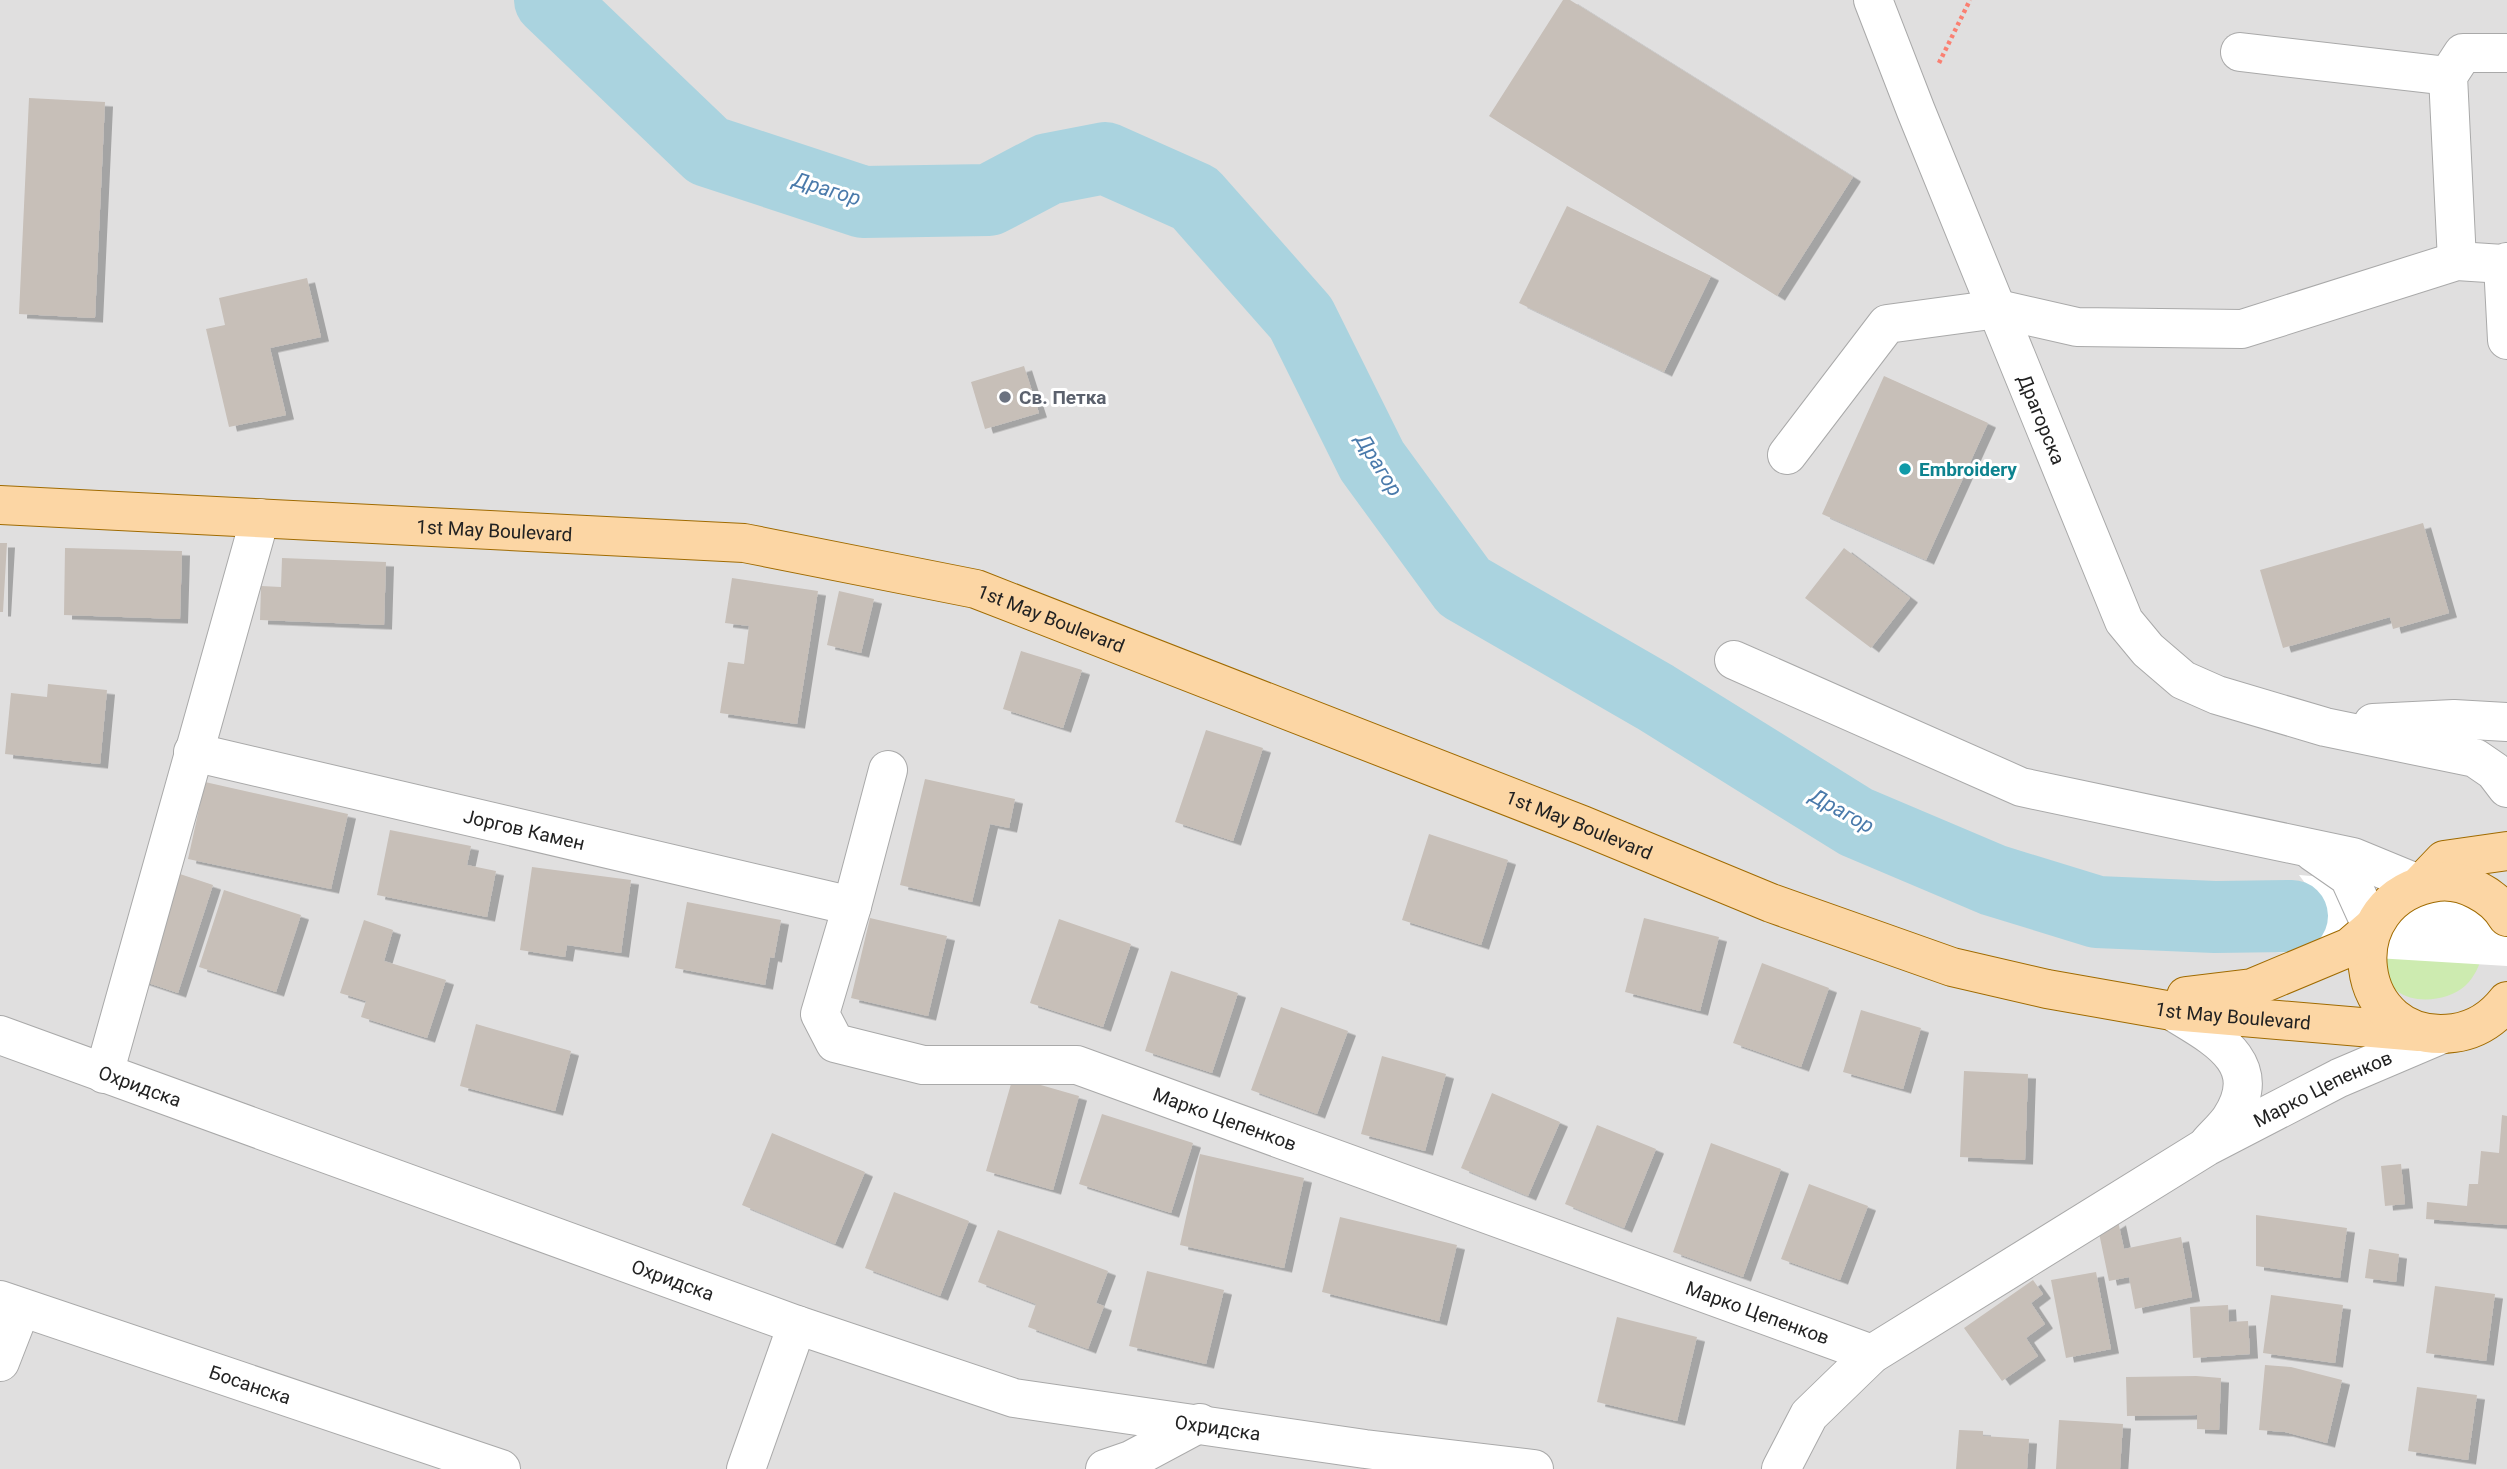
<svg xmlns="http://www.w3.org/2000/svg" width="2507" height="1469" font-family="Roboto,sans-serif">
  <style>
    .residential { fill: #e0dfdf }
    .grass { fill: #cdebb0 }
    .pier { fill: #fff }
    .lines { fill: none; stroke-linecap: round; stroke-linejoin: round }
    .river { stroke: #aad3df; stroke-width: 72 }
    .building { fill: #c7bfb8; filter: url(#shadow) }
    .minor-casing { stroke: #a9a9a9; stroke-width: 40 }
    .major-casing { stroke: #a06b00; stroke-width: 40 }
    .path { stroke: #fa8072; stroke-width: 4.5; stroke-dasharray: 3.5 3.5; stroke-linecap: butt }
    .minor { stroke: #fff; stroke-width: 38 }
    .major { stroke: #fcd6a4; stroke-width: 38 }
    .worship-dot { fill: #6b7280; stroke: #fff; stroke-width: 2.5 }
    .culture-dot { fill: #0f9aa8; stroke: #fff; stroke-width: 2.5 }
    .labels { text-anchor: middle; stroke-width: 6; stroke-linejoin: round; paint-order: stroke }
    .worship-label { font-size: 19px; font-weight: bold; fill: #5b616d; stroke: #fff; text-anchor: start }
    .street-label { font-size: 19px; fill: #222; stroke: #fff }
    .culture-label { font-size: 19px; font-weight: bold; fill: #0d838f; stroke: #fff; text-anchor: start }
    .water-label { font-size: 21px; font-style: italic; fill: #4a7aab; stroke: #fff }
  </style>
  <defs>
    <filter id="shadow"><feDropShadow dx="8" dy="4.5" stdDeviation="0" flood-color="#0004"/></filter>
  </defs>
  <rect width="100%" height="100%" fill="#f2efe9"/>
  <path class="residential" d="M0 0H2507V1469H0Z"/>
  <path class="grass" d="M2389 948 2484 953C2479 965 2475 977 2465 986 2441 1007 2384 1006 2385 964 2385 959 2388 953 2389 948Z"/>
  <path class="pier" d="M2299 875 2421 885 2507 887V966L2260 951 2283 932 2305 892V883Z"/>
  <g class="lines">
    <path class="river" d="M550 0 708 151 863 202 989 200 1048 169 1105 158 1195 198 1301 318 1372 461 1464 587 1655 697 1856 822 1993 880 2097 912 2215 917 2292 916"/>
  </g>
  <path class="building" d="M1563 0H1570L1853 177 1777 296 1489 116Z
    M29 98 105 102 95 318 19 314Z
    M1567 206 1711 276 1664 372 1519 303Z
    M307 278 321 337 270 348 286 415 229 427 206 329 225 325 219 298Z
    M1024 366 1039 413 985 429 971 382Z
    M1884 376 1988 423 1926 560 1822 514Z
    M2423 523 2449 613 2393 629 2390 617 2283 648 2260 570Z
    M0 543H7L3 612H0Z
    M65 548 182 551 180 619 64 615Z
    M1844 548 1910 598 1871 648 1805 598Z
    M282 558 386 562 384 625 260 620 261 586 281 587Z
    M732 578 818 591 797 724 720 713 728 662 744 664 749 626 725 623Z
    M839 591 874 599 861 653 827 645Z
    M1021 651 1082 670 1063 728 1003 709Z
    M48 684 107 690 100 764 5 754 11 693 47 697Z
    M1206 730 1263 748 1233 841 1175 822Z
    M925 779 1015 799 1009 828 990 824 972 902 900 885Z
    M205 782 348 814 331 889 188 859Z
    M390 830 471 846 467 865 496 871 487 917 377 895Z
    M1429 834 1508 860 1481 945 1402 920Z
    M532 867 631 880 621 953 567 945 565 957 520 950Z
    M174 872 213 885 178 993 139 980Z
    M224 890 301 915 276 992 199 967Z
    M687 902 781 920 774 958 770 957 765 985 675 968Z
    M870 918 947 936 928 1016 851 998Z
    M1644 918 1719 937 1700 1011 1625 992Z
    M1059 919 1131 944 1103 1027 1030 1003Z
    M364 920 393 930 384 961 446 980 427 1038 361 1017 366 1001 340 993Z
    M1762 963 1829 988 1801 1067 1733 1043Z
    M1171 971 1238 993 1212 1073 1145 1051Z
    M1281 1007 1348 1031 1317 1114 1251 1090Z
    M1861 1010 1921 1028 1903 1089 1843 1072Z
    M476 1024 571 1051 555 1111 460 1086Z
    M1382 1056 1446 1074 1425 1151 1361 1134Z
    M1964 1071 2028 1074 2025 1160 1960 1157Z
    M1013 1077 1079 1096 1053 1190 986 1171Z
    M1492 1093 1560 1122 1528 1196 1461 1168Z
    M1102 1114 1193 1143 1171 1213 1079 1184Z
    M2502 1115 2507 1116V1225L2426 1219 2427 1202 2467 1206 2469 1184H2478L2481 1151 2499 1153Z
    M1597 1125 1656 1149 1624 1228 1565 1204Z
    M772 1133 865 1172 835 1244 742 1205Z
    M1711 1143 1781 1169 1743 1277 1673 1252Z
    M1200 1154 1304 1178 1284 1268 1180 1245Z
    M2401 1164 2405 1204 2385 1206 2381 1166Z
    M1809 1184 1868 1206 1840 1280 1781 1259Z
    M894 1192 969 1221 940 1296 865 1268Z
    M2256 1215 2347 1228 2340 1278 2256 1266Z
    M1340 1217 1457 1245 1439 1321 1322 1292Z
    M2118 1221 2124 1249 2181 1237 2192 1297 2135 1309 2129 1277 2109 1281 2099 1233Z
    M998 1230 1108 1271 1096 1303 1104 1306 1088 1349 1028 1327 1036 1304 978 1282Z
    M2369 1249 2399 1254 2396 1282 2365 1278Z
    M1147 1271 1224 1290 1206 1364 1129 1346Z
    M2096 1272 2111 1349 2066 1358 2051 1280Z
    M2033 1280 2043 1294 2031 1303 2045 1324 2026 1338 2038 1356 2002 1381 1964 1328Z
    M2435 1286 2495 1294 2486 1361 2426 1353Z
    M2271 1295 2343 1305 2335 1363 2263 1353Z
    M2228 1305 2229 1322 2248 1321 2250 1354 2193 1358 2190 1307Z
    M1617 1317 1697 1337 1677 1421 1597 1402Z
    M2265 1365 2291 1367 2342 1380 2327 1443 2285 1432 2259 1430Z
    M2196 1376 2221 1378 2219 1430 2197 1429V1415L2127 1416 2126 1377Z
    M2417 1387 2477 1395 2468 1460 2408 1451Z
    M2059 1420 2123 1424 2120 1469H2056Z
    M1959 1430 1983 1431V1436L2029 1439 2027 1469H1956Z"/>
  <g class="lines">
    <defs>
      <g id="minor">
        <path id="s1" d="M1873 0 1916 111 2124 621 2148 650 2183 680 2217 695 2325 727 2475 758 2494 771 2507 788"/>
        <path d="M2240 52 2448 76"/>
        <path d="M2457 261 2448 76 2463 53H2507"/>
        <path d="M2503 264 2507 340"/>
        <path d="M1787 455 1887 324 1998 309 2077 327 2242 329 2457 261 2503 264 2507 262"/>
        <path d="M1734 660 2021 787 2353 857 2421 885"/>
        <path d="M2373 723 2454 719 2507 722"/>
        <path id="s2" d="M193 752 852 906"/>
        <path id="s3" d="M888 770 852 906 820 1014 835 1043 923 1065H1077L1872 1354"/>
        <path d="M2313 852 2349 877 2372 928"/>
        <path d="M2172 1011C2212 1036 2267 1061 2231 1118 2225 1127 2216 1135 2209 1143"/>
        <path id="s4" d="M0 1035 797 1325 1014 1398 1365 1449 1534 1469"/>
        <path d="M104 1074 260 518"/>
        <path id="s5" d="M0 1300 501 1469"/>
        <path d="M0 1362 21 1308"/>
        <path d="M746 1469 797 1325"/>
        <path d="M1105 1469 1131 1460 1200 1423"/>
        <path id="s6" d="M1781 1469 1809 1415 1872 1354 2206 1147 2339 1078 2440 1035"/>
      </g>
      <g id="major">
        <path id="s7" d="M0 505 744 543 976 589 1582 825 1771 903 1952 967 2047 989 2172 1011 2419 1032"/>
        <path d="M2422 883 2444 860 2507 851"/>
        <path d="M2507 917C2494 895 2463 879 2438 882 2332 897 2352 1047 2454 1033 2476 1030 2493 1019 2507 1001"/>
        <path d="M2186 996 2252 988 2350 947 2372 928"/>
      </g>
    </defs>
    <use href="#minor" class="minor-casing"/>
    <use href="#major" class="major-casing"/>
    <path class="path" d="M1939 63 1970 0"/>
    <use href="#minor" class="minor"/>
    <use href="#major" class="major"/>
  </g>
  <circle class="worship-dot" cx="1005" cy="397" r="7"/>
  <circle class="culture-dot" cx="1905" cy="469" r="7"/>
  <g class="labels">
    <g class="worship-label">
      <text x="1019" y="404">Св. Петка</text>
    </g>
    <g class="street-label">
      <text dy="7" stroke="none"><textPath href="#s1" startOffset="452">Драгорска</textPath></text>
      <text dy="7" stroke="none"><textPath href="#s7" startOffset="495">1st May Boulevard</textPath></text>
      <text dy="7" stroke="none"><textPath href="#s7" startOffset="1062">1st May Boulevard</textPath></text>
      <text dy="7" stroke="none"><textPath href="#s7" startOffset="1629">1st May Boulevard</textPath></text>
      <text dy="7" stroke="none"><textPath href="#s2" startOffset="340">Јоргов Камен</textPath></text>
      <text dy="7" stroke="none"><textPath href="#s7" startOffset="2314">1st May Boulevard</textPath></text>
      <text dy="7" stroke="none"><textPath href="#s4" startOffset="149">Охридска</textPath></text>
      <text dy="7" stroke="none"><textPath href="#s6" startOffset="672">Марко Цепенков</textPath></text>
      <text dy="7" stroke="none"><textPath href="#s3" startOffset="688">Марко Цепенков</textPath></text>
      <text dy="7" stroke="none"><textPath href="#s4" startOffset="716">Охридска</textPath></text>
      <text dy="7" stroke="none"><textPath href="#s3" startOffset="1255">Марко Цепенков</textPath></text>
      <text dy="7" stroke="none"><textPath href="#s5" startOffset="264">Босанска</textPath></text>
      <text dy="7" stroke="none"><textPath href="#s4" startOffset="1283">Охридска</textPath></text>
    </g>
    <g class="culture-label">
      <text x="1919" y="476">Embroidery</text>
    </g>
    <g class="water-label">
      <text transform="translate(827 189) rotate(17)" y="7">Драгор</text>
      <text transform="translate(1379 465) rotate(58)" y="7">Драгор</text>
      <text transform="translate(1842 811) rotate(29)" y="7">Драгор</text>
    </g>
  </g>
</svg>
